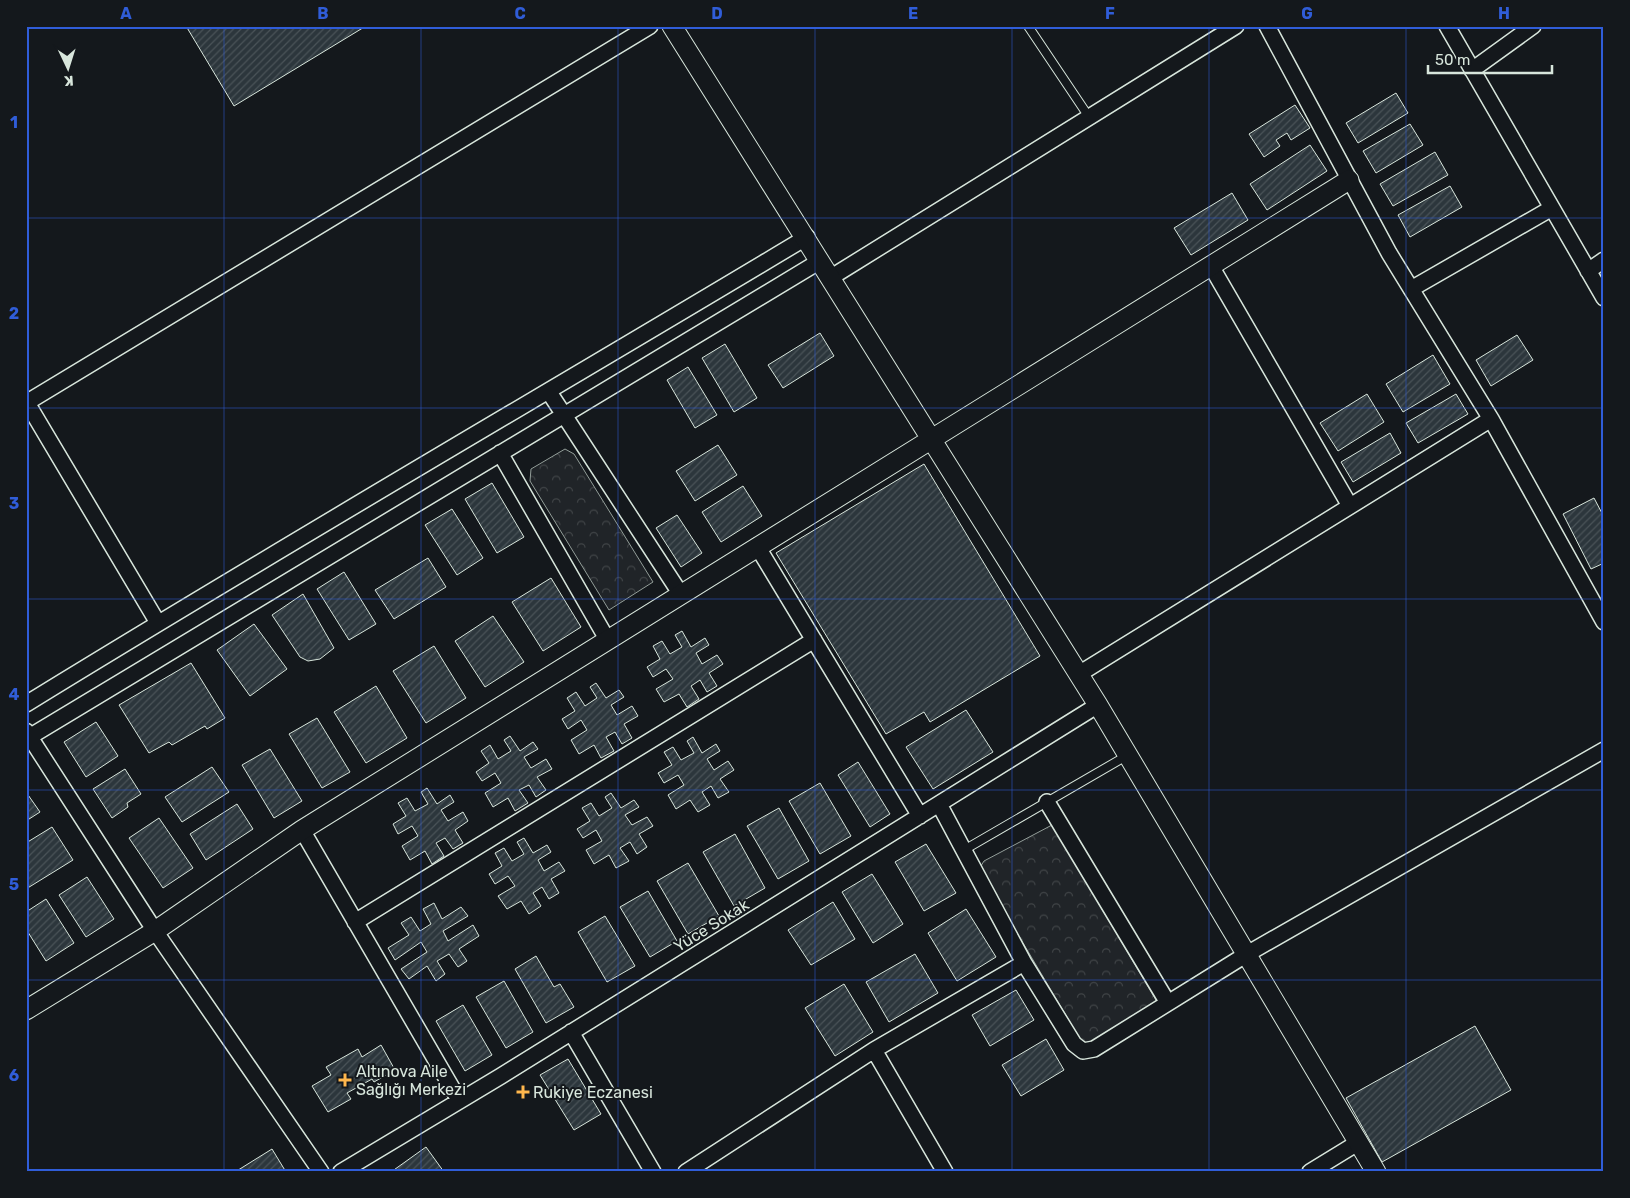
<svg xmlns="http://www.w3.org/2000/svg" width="1630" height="1198" font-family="Rubik,sans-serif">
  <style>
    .forest { fill: url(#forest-crowns); stroke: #939e99 }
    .building { fill: url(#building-hatch); stroke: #d8e6dc }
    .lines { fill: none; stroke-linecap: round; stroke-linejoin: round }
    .service-casing { stroke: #d8e6dc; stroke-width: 10 }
    .minor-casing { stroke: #d8e6dc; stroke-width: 18 }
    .tertiary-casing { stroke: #d8e6dc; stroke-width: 21 }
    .service { stroke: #14181c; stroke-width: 8 }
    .minor { stroke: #14181c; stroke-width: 15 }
    .tertiary { stroke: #14181c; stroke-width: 19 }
    .grid { fill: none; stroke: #305dd8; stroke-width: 1; stroke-opacity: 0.55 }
    .poi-dot { fill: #ffb74d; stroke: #14181c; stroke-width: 2 }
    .labels { text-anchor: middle; stroke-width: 4; stroke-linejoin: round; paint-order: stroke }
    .street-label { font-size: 16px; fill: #d8e6dc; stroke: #14181c }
    .poi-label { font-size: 16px; fill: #d8e6dc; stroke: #14181c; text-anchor: start }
    .neatline { fill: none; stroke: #305dd8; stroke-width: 2 }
    .grid-label { font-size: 16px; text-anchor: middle; font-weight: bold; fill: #305dd8 }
  </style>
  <defs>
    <pattern id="forest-crowns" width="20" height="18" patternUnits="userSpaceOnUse" patternTransform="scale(1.25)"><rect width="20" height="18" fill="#202428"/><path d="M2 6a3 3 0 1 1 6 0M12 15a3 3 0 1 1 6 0" fill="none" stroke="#404447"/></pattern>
    <pattern id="building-hatch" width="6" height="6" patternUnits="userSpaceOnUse" patternTransform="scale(1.25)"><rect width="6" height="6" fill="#2c363c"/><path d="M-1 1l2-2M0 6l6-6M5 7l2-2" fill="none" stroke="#4a5358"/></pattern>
  </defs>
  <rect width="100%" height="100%" fill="#14181c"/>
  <path class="forest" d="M565 449 574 454 653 582 609 610 530 481 531 469Z
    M1052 825 1156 1000 1154 1007 1090 1044H1083L979 869 984 861Z"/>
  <path class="building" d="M186 26H366L234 106Z
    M1396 93 1408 113 1358 143 1346 123Z
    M1295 105 1310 128 1291 140 1287 133 1276 140 1280 146 1264 157 1249 134Z
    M1410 124 1423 145 1376 173 1363 151Z
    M1310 145 1327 171 1267 210 1250 184Z
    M1435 152 1448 175 1393 206 1380 184Z
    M1450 186 1462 207 1410 237 1398 215Z
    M1232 193 1248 220 1191 255 1174 228Z
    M820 333 834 356 783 388 768 365Z
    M1517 335 1533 360 1491 386 1476 360Z
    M725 344 757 398 734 412 702 358Z
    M1433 355 1450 384 1403 412 1386 384Z
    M688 367 717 415 695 428 667 380Z
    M1367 394 1384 422 1338 451 1320 423Z
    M1456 394 1468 414 1418 443 1406 423Z
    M1390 433 1401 453 1353 482 1341 462Z
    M718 445 737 475 695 501 676 471Z
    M924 464 1040 656 930 722 924 712 886 734 776 553Z
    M492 483 524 537 497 553 465 499Z
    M743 486 762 516 721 542 702 512Z
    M1594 498 1604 517V563L1591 569 1563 514Z
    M452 509 483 558 457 575 425 525Z
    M677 515 702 553 681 567 656 528Z
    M428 558 446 587 394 619 375 590Z
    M344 572 376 624 349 640 317 589Z
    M551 578 581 627 543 651 512 602Z
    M303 594 334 648 320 659 308 661 300 657 272 615Z
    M493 616 524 662 485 687 455 641Z
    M254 624 287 669 250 696 217 650Z
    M682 631 691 647 705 638 709 645 696 653 702 664 717 655 723 664 709 673 717 686 707 692 700 680 691 686 699 699 687 707 679 694 664 702 656 689 673 679 666 669 653 677 647 667 660 659 653 646 662 641 670 654 682 647 675 635Z
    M434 646 466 698 426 723 393 671Z
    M191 663 225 718 207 729 205 726 172 745 169 742 149 753 119 705Z
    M596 683 606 698 619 690 624 697 611 705 617 715 632 706 638 716 624 724 632 738 622 744 615 732 606 737 614 751 601 758 594 745 579 754 571 740 587 730 581 720 568 729 562 719 575 711 567 698 576 692 585 706 597 698 590 687Z
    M376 686 407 738 366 763 334 712Z
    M966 710 993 752 933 789 906 747Z
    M317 718 350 772 322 788 289 734Z
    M96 722 118 756 86 777 64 742Z
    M510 736 520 751 533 742 538 749 524 757 531 768 546 759 552 769 537 777 546 790 536 797 529 785 519 790 528 803 515 811 508 798 493 807 485 793 501 783 495 773 482 781 476 772 489 763 481 751 490 745 498 759 511 751 504 740Z
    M693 737 702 753 716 744 720 751 707 759 714 770 728 761 734 770 720 779 729 792 718 798 711 786 702 792 710 805 698 812 690 800 676 809 668 795 684 785 678 775 664 783 658 773 672 765 664 752 673 747 681 760 694 753 687 741Z
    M270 749 302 801 274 818 242 765Z
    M858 762 890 814 870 827 838 775Z
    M212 767 229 792 182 822 165 797Z
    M125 769 141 794 127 803 128 807 112 818 93 789Z
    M820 783 851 836 820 854 789 801Z
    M427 788 437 804 450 795 454 802 441 810 448 821 463 812 468 821 455 830 463 843 453 849 445 838 436 843 444 856 432 864 425 851 410 860 402 846 418 836 412 826 398 834 393 824 406 816 398 803 407 798 415 811 428 804 421 792Z
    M26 792 40 812 26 821Z
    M611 793 621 808 634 800 639 807 625 815 632 825 647 817 653 826 639 834 647 847 637 854 630 842 620 848 629 861 616 868 609 855 594 864 586 850 602 841 596 830 583 838 577 829 590 821 582 808 591 803 599 816 612 808 605 797Z
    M237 804 253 829 206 860 190 834Z
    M779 808 809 861 778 879 747 826Z
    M159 818 193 868 163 888 129 838Z
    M52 827 73 860 26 889V843Z
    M735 834 765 888 734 906 703 852Z
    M524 838 533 853 547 845 551 852 538 860 544 871 559 862 565 871 551 879 559 893 549 899 542 887 533 893 541 906 529 914 521 901 507 909 498 896 515 886 508 876 495 884 489 874 502 866 495 853 504 848 512 861 524 854 517 842Z
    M926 844 956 893 924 911 895 862Z
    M688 863 719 916 688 934 657 881Z
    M872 874 903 924 873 943 842 892Z
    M87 877 114 919 86 937 59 895Z
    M648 891 677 941 650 957 620 907Z
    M46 899 74 943 46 961 26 929V912Z
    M833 902 855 939 811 965 788 930Z
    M434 903 442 919 461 907 468 916 443 931 448 941 473 925 479 936 459 949 467 961 458 967 449 954 437 961 445 974 436 981 427 966 409 979 401 969 427 952 421 942 395 960 388 948 409 935 401 923 411 917 420 931 431 924 423 909Z
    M966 909 996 957 957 981 928 933Z
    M605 916 635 966 607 982 578 932Z
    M915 954 938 993 889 1022 866 982Z
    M536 956 554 987 560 984 574 1007 546 1023 515 969Z
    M504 981 533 1032 506 1048 476 997Z
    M844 984 873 1032 835 1056 805 1008Z
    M1016 990 1034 1020 990 1046 972 1015Z
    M463 1005 492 1055 465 1071 436 1021Z
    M1475 1026 1511 1090 1382 1162 1346 1098Z
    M1046 1039 1064 1070 1021 1096 1002 1065Z
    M381 1045 395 1070 374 1082 372 1079 347 1093 351 1099 328 1112 312 1086 331 1075 326 1067 358 1049 362 1057Z
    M568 1059 601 1114 574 1130 540 1075Z
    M426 1147 444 1172H391Z
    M272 1149 286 1172H235Z"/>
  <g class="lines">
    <defs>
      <path id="service" d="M1028 26 1089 117
        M964 850 1128 755"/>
      <path id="minor" d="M1267 26 1389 253 1491 419 1604 622
        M1447 26 1604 298
        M1472 70 1533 26
        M1211 266 1350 506
        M1588 271 1604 260
        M830 278 1236 26
        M1411 289 1552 208
        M549 392 680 593
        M26 401 158 623
        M26 403 650 26
        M500 453 607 639
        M757 546 920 816
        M1079 674 1491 419
        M26 704C284 545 547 393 807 237
        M26 731 155 931 321 1172
        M26 739 820 261
        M1047 802 1168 1003
        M302 830 459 1100
        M355 922 814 640
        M1024 963 1074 1044 1083 1051 1094 1049 1247 954 1604 750
        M571 1032 653 1172
        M874 1050 945 1172
        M341 1172 501 1076 1098 705
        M686 1172 874 1050 1024 963 939 804
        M1310 1172 1359 1142"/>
      <path id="tertiary" d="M672 26 1098 705 1376 1172
        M26 1010 155 931 302 830 1349 180"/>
    </defs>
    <use href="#service" class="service-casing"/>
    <use href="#minor" class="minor-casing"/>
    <use href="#tertiary" class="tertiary-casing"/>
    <use href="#service" class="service"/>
    <use href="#minor" class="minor"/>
    <use href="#tertiary" class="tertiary"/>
  </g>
  <path class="grid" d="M224 26V1172M421 26V1172M618 26V1172M815 26V1172M1012 26V1172M1209 26V1172M1406 26V1172M26 218H1604M26 408H1604M26 599H1604M26 790H1604M26 980H1604"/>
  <g class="poi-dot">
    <path d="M342.5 1072.5h5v5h5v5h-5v5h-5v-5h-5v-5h5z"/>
    <path d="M520.5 1084.5h5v5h5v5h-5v5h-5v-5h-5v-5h5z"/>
  </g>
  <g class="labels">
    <g class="street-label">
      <text transform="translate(711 925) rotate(-32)" y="6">Yüce Sokak</text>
    </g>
    <g class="poi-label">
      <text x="356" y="1077">Altınova Aile<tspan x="356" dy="18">Sağlığı Merkezi</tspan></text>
      <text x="533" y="1098">Rukiye Eczanesi</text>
    </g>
  </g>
  <rect width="1630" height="1198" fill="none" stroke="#14181c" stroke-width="55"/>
  <g transform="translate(68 68) rotate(176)" stroke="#14181c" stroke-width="4" paint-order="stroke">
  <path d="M0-4L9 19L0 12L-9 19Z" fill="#d8e6dc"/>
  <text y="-8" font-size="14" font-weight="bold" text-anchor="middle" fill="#d8e6dc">K</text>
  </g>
  <path d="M1428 65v8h124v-8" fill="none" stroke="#d8e6dc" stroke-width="2.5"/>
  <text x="1435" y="65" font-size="15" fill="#d8e6dc" stroke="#14181c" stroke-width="4" paint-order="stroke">50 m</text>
  <rect x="28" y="28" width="1574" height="1142" class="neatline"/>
  <g class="grid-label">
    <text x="126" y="19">A</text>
    <text x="323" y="19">B</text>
    <text x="520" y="19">C</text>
    <text x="717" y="19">D</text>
    <text x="913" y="19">E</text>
    <text x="1110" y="19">F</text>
    <text x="1307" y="19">G</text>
    <text x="1504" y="19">H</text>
    <text x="14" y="128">1</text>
    <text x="14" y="319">2</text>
    <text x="14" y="509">3</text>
    <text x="14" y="700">4</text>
    <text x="14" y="890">5</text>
    <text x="14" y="1081">6</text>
  </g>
</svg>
